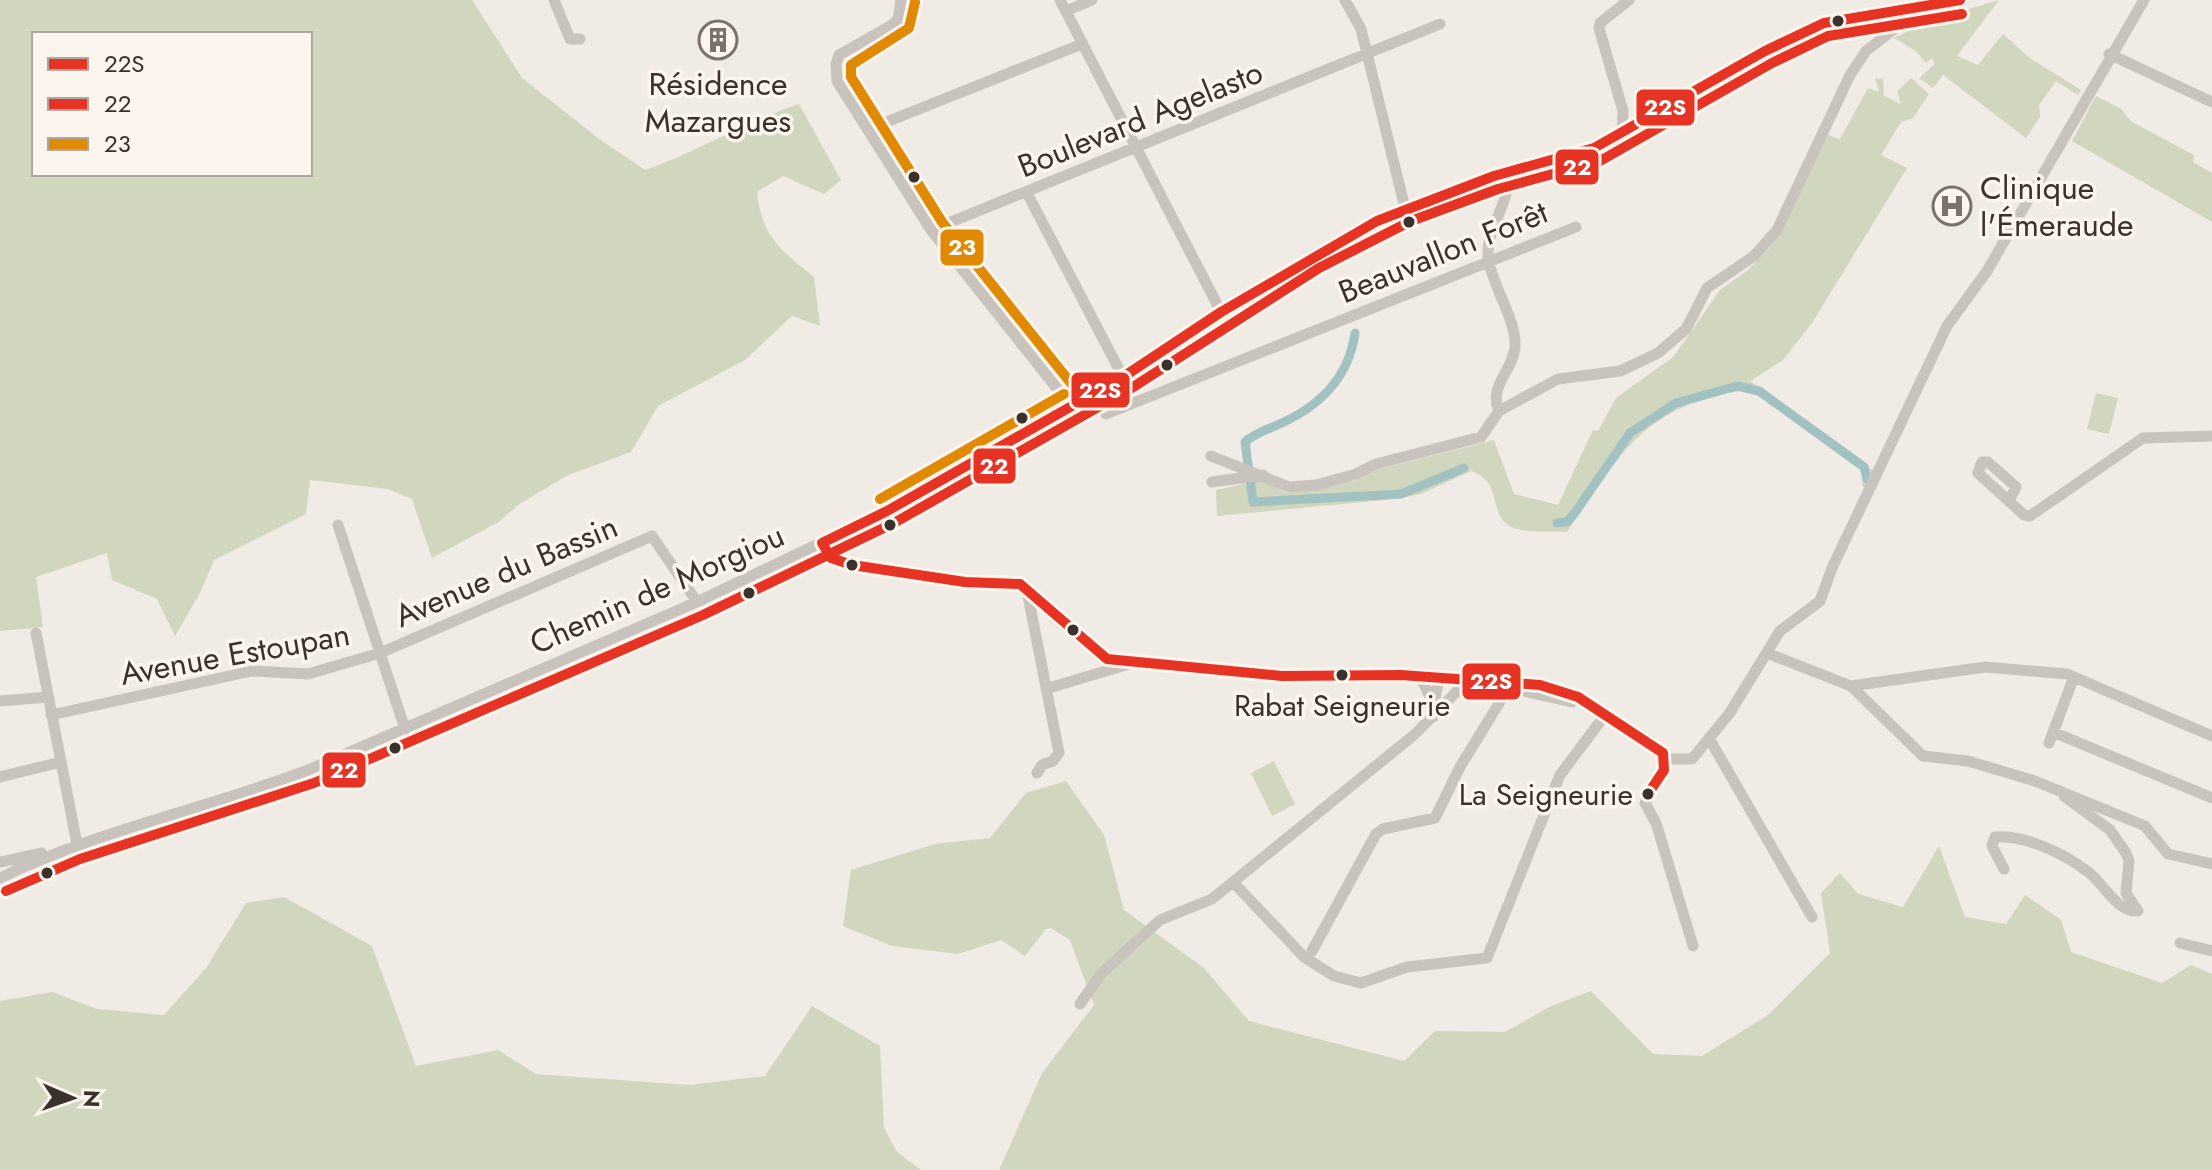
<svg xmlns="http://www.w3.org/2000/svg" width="2212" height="1170" font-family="Jost,sans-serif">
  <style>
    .green { fill: #d1d6bf; fill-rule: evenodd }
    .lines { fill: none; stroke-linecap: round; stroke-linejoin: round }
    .canal { stroke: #a1c2c1; stroke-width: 9 }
    .minor { stroke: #c9c3be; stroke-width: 11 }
    .bus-1-casing { stroke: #fbf5ee; stroke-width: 16 }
    .bus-2-casing { stroke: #fbf5ee; stroke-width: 16 }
    .bus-3-casing { stroke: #fbf5ee; stroke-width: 16 }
    .bus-1 { stroke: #e63323; stroke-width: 10 }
    .bus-2 { stroke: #e63323; stroke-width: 10 }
    .bus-3 { stroke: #e08902; stroke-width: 10 }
    .bus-dot { fill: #3b302b; stroke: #fbf5ee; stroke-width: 3 }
    .labels { text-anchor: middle; stroke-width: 7; stroke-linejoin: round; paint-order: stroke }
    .bus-label { font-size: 30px; fill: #3b302b; stroke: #fbf5ee }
    .poi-label { font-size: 32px; fill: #3b302b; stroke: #fbf5ee }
    .street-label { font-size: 32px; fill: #3b302b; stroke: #fbf5ee }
    .line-badge { stroke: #fbf5ee; stroke-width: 3 }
    .badge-label { font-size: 22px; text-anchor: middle; font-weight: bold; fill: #fff }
  </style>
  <rect width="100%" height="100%" fill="#f0ebe5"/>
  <path class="green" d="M0 0H472L522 78 598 138 645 170C699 151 746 122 799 104L841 180 824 194 783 176 757 192C762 237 780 250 814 277L820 326 792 316 745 360 658 406 631 452 568 475 518 505 500 521 432 558 412 499 388 489 310 480 306 514 214 560 200 593 175 636 157 599 112 580 107 553 36 577 43 627 0 631ZM34 34H310V174H34Z
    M1999 0 1957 56 1978 65 2003 34 2031 59 2081 90 2078 95 2056 81 2039 105 2040 117 2026 138 1943 75 1933 88 1919 78 1935 64 1932 58 1926 63 1916 51 1894 38 1925 22Z
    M1875 78 1883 79 1884 96 1901 104 1897 91 1911 78 1929 94 1913 118 1901 122 1881 155 1907 168 1812 323 1783 360 1750 381 1875 472 1867 490 1862 486 1863 470 1754 392C1739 389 1726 394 1712 397 1634 418 1610 470 1567 532 1552 531 1536 533 1521 530 1482 522 1509 485 1471 471L1421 494 1395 499 1217 516 1216 490 1262 480 1287 493 1353 481 1379 469 1494 440 1514 494 1558 505 1593 430 1598 431 1616 398 1673 357 1720 290 1748 270 1770 247 1828 135 1840 139 1868 88 1879 92Z
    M2096 96 2121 109 2132 122 2194 155 2193 162 2212 173V222L2072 141Z
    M2096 393 2118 398 2109 434 2087 429Z
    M1274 761 1295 804 1272 816 1251 773Z
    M1066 781 1104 835 1124 910 1204 968 1249 1021 1404 1061 1435 1031 1505 1032 1551 1006 1591 991 1653 1054 1702 1056 1768 1015 1830 953 1821 893 1840 873 1858 894 1903 907 1939 846 1965 917 2006 924 2025 895 2061 920 2071 952 2162 983 2191 965 2212 974V1170H999L1042 1073 1094 1005 1070 940 1051 928 1046 929 1025 956 1001 940 958 954 892 946 843 926 851 870 935 844 990 838 1026 793Z
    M284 897 372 946 416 1066 498 1050 536 1074 690 1085 765 1076 812 1006 880 1046 884 1128 897 1152 921 1170H0V1001L52 992 97 1009 164 1015 206 968 246 903Z"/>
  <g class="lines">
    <path class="canal" d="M1355 333C1349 376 1322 404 1284 422 1271 428 1255 433 1245 442L1253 502 1401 494 1464 468
      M1557 523 1567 522 1574 514 1630 433 1676 403 1737 386 1759 391 1864 467 1867 479"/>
    <path class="minor" d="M554 0 570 39H580
      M901 0 898 19 892 25 839 55 836 64 837 81 931 230 1071 406
      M1060 0 1221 312
      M1345 0 1361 29 1405 208
      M1066 11 1092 0
      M2109 54 2212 102
      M879 125 1082 44
      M1622 135 1623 111 1599 28 1600 23 1629 0
      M1027 193 1123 377
      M931 230 1440 24
      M1499 411C1488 386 1513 371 1515 347 1517 320 1491 284 1488 257 1486 225 1512 204 1507 173
      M1106 414 1576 227
      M1211 456 1289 487 1316 485 1356 474 1376 464 1481 437 1499 411 1558 379 1620 371 1658 353 1686 329 1707 288 1754 256 1777 230 1850 75 1866 51 1903 22V8
      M1212 482 1263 475
      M2009 501 2016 487 1988 462H1982L1978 473 2024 515 2030 516 2143 438 2212 436
      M338 525 405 729
      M822 543 831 558 852 565 965 582 1020 584 1061 623 1107 659 1282 676 1405 675 1540 685 1578 697 1651 742 1666 759 1663 774 1645 803 1656 823 1693 946
      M1027 591 1059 753 1053 761 1042 765 1037 773
      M36 633 77 844
      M1767 653 1851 686 1985 667 2067 674 2212 736
      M1420 676 1434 705 1433 717
      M1851 686 1923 756 1968 761 2035 781 2145 826 2168 854 2212 864
      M1049 688 1129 664
      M1511 688 1572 702
      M0 701 48 697
      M1434 705 1439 677
      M51 715 252 671 308 674 380 653 652 536 697 602
      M2053 732 2212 798
      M1710 740 1812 917
      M2049 743 2074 677
      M1666 759H1692L1729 714 1780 631 1820 601 1832 568 1947 326 1987 271 2144 0
      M0 777 61 762
      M0 862 42 853
      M2004 869 1992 846 1995 837C2025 835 2063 853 2087 871 2103 882 2117 913 2138 911L2126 893 2129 861 2126 853 2110 830 2064 796
      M0 878C98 830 206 809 308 770L697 602 887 511 1123 377 1312 256 1405 208 1494 176 1594 148 1622 135 1765 51 1824 23 1960 0
      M1233 882 1304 957 1334 976 1361 983 1407 967 1487 958 1560 775 1605 715
      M2180 943 2212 951
      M1312 951 1376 834 1383 829 1435 818 1460 767 1512 682
      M1080 1004 1101 974 1160 920 1212 899 1414 735 1469 679"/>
    <defs>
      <path id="bus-1" d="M822 543 887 511 1123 377 1221 312 1377 221 1494 176 1594 148 1765 51 1824 23 1960 0
        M822 543 831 558 852 565 965 582 1020 584 1107 659 1282 676 1401 675 1540 685 1578 697 1663 753 1664 770 1648 794"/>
      <path id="bus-2" d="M6 891 80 859 314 783 703 615 894 523 1130 389 1319 268 1411 221 1498 189 1600 161 1772 63 1828 36 1962 14"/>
      <path id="bus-3" d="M915 2 909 28 851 65V77L942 222 1082 397
        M880 499 1064 394"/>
    </defs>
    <use href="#bus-1" class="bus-1-casing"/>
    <use href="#bus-2" class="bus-2-casing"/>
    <use href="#bus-3" class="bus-3-casing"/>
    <use href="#bus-1" class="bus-1"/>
    <use href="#bus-2" class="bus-2"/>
    <use href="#bus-3" class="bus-3"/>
  </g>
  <defs>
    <symbol id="building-ring" viewBox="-11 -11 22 22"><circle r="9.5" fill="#fbf5ee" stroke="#7a716c" stroke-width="1.5"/><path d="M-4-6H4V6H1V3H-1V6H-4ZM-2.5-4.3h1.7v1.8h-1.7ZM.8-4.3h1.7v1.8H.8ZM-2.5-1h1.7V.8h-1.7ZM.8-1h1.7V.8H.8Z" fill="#7a716c"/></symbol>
    <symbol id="hospital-ring" viewBox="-11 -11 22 22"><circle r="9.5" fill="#fbf5ee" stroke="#7a716c" stroke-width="1.5"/><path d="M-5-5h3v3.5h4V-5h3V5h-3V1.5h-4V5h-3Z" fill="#7a716c"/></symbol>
  </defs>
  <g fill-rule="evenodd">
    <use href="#building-ring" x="696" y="18" width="44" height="44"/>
    <use href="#hospital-ring" x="1930" y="184" width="44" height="44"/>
  </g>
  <g class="bus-dot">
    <circle cx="1838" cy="21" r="7"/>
    <circle cx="914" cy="177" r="7"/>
    <circle cx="1409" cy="222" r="7"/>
    <circle cx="1167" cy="365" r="7"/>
    <circle cx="1022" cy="418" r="7"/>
    <circle cx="890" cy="525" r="7"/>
    <circle cx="852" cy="565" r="7"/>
    <circle cx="749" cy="593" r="7"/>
    <circle cx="1073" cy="630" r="7"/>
    <circle cx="1342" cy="675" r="7"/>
    <circle cx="395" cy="748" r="7"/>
    <circle cx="1648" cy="794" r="7"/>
    <circle cx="47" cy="873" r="7"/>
  </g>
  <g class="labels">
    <g class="bus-label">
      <text x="1342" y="716">Rabat Seigneurie</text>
      <text x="1633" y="805" text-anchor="end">La Seigneurie</text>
    </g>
    <g class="poi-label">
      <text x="718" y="95">Résidence<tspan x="718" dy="37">Mazargues</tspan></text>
      <text x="1980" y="199" text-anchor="start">Clinique<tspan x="1980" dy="37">l'Émeraude</tspan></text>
    </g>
    <g class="street-label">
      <text transform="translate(1140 119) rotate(-22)" y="11">Boulevard Agelasto</text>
      <text transform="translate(1443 252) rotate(-22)" y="11">Beauvallon Forêt</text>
      <text transform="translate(506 571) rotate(-23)" y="11">Avenue du Bassin</text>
      <text transform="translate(657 589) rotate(-24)" y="11">Chemin de Morgiou</text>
      <text transform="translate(235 654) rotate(-10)" y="11">Avenue Estoupan</text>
    </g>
  </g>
  <g class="line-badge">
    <rect x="1635" y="88" width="61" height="39" rx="8" fill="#e63323"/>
    <rect x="1554" y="148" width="46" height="38" rx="8" fill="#e63323"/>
    <rect x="939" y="228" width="46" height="39" rx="8" fill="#e08902"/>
    <rect x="1070" y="371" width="61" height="38" rx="8" fill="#e63323"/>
    <rect x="972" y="447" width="45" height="38" rx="8" fill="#e63323"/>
    <rect x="1461" y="662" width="61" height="39" rx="8" fill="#e63323"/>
    <rect x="321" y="751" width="46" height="38" rx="8" fill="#e63323"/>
  </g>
  <g class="badge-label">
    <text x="1665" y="115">22S</text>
    <text x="1577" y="175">22</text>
    <text x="962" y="255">23</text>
    <text x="1100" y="398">22S</text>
    <text x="994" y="474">22</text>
    <text x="1491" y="689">22S</text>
    <text x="344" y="778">22</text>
  </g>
  <rect x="32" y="32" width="280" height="144" fill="#fbf5ee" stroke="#aea6a0" stroke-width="2"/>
  <rect x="48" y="58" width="40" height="12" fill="#e63323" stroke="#aea6a0" stroke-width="2"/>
  <text x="104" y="72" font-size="24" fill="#3b302b">22S</text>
  <rect x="48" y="98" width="40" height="12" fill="#e63323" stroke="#aea6a0" stroke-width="2"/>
  <text x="104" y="112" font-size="24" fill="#3b302b">22</text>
  <rect x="48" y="138" width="40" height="12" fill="#e08902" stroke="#aea6a0" stroke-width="2"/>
  <text x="104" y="152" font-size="24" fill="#3b302b">23</text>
  <g transform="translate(72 1098) rotate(92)" stroke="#fbf5ee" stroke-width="6" paint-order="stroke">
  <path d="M0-6L14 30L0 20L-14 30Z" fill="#3b302b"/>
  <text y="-12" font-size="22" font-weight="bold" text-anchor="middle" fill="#3b302b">N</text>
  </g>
</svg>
